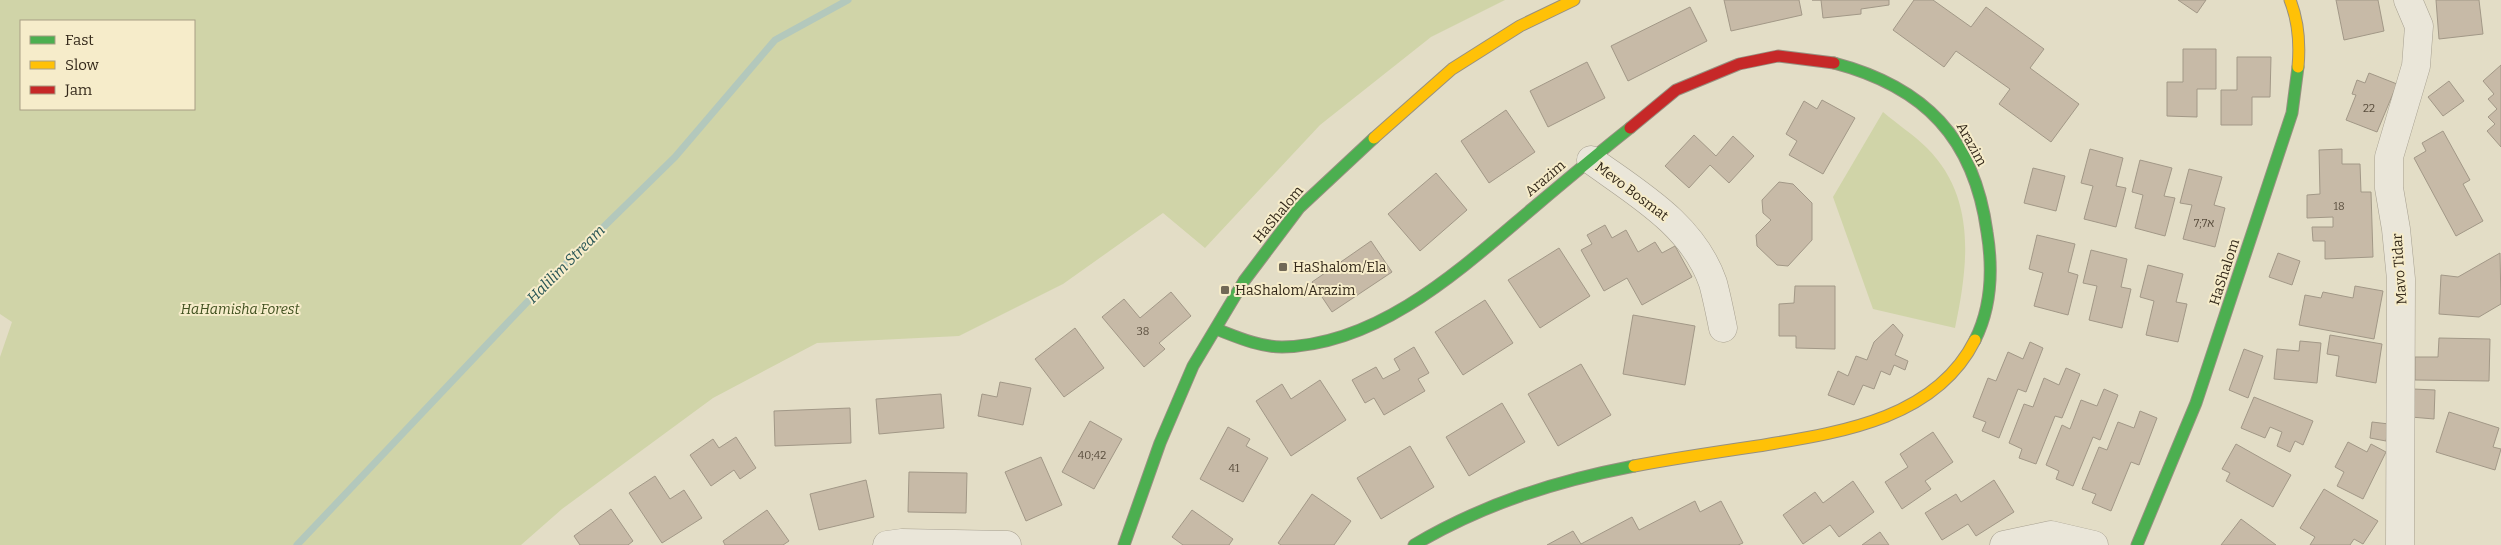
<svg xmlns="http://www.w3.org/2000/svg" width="2501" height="545" font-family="Bitter,'Noto Sans Hebrew',serif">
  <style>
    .green { fill: #d0d4a8; fill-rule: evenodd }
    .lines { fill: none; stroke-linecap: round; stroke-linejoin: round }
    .stream { stroke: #b3c8bc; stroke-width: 7 }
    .building { fill: #c7baa7; stroke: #a29887 }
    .street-casing { stroke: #a7a090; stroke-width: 29 }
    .fast-casing { stroke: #979080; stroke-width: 13 }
    .slow-casing { stroke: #979080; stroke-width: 13 }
    .jam-casing { stroke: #979080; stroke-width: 13 }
    .street { stroke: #eae6d9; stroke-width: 28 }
    .fast { stroke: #4caf50; stroke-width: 11 }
    .slow { stroke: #ffc107; stroke-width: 11 }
    .jam { stroke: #c62828; stroke-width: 11 }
    .poi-dot { fill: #716856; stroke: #f6ecca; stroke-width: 2 }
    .labels { text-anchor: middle; stroke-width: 4; stroke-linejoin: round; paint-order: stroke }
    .number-label { font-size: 11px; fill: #594d3d }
    .street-label { font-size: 14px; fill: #34291a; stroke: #f6ecca }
    .poi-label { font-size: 14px; fill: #34291a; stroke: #f6ecca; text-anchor: start }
    .park-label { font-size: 14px; font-style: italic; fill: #415120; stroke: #f6ecca }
    .water-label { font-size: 15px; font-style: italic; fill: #285555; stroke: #f6ecca }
  </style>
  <rect width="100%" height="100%" fill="#e3ddc6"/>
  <path class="green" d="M0 0H1505L1431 37 1320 125 1205 248 1163 213 1063 284 959 336 817 343 713 398 562 509 521 545H0V357L12 322 0 314ZM21 21H194V109H21Z
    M1883 112C1897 124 1914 135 1927 148 1977 198 1968 266 1955 328L1873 309 1833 197Z"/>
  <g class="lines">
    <path class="stream" d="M297 545 531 298 675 157 775 40 848 0"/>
  </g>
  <path class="building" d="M1724 0H1799L1802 15 1731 31Z
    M1812 0H1889V5L1861 9V14L1823 18 1821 0Z
    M1914 0H1933L1971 27 1986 7 2044 49 2030 68 2079 104 2051 142 1999 104 2010 89 1956 51 1944 67 1893 30Z
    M2178 0H2206L2197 13Z
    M2336 0H2378L2384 31 2344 40Z
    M2436 0H2479L2483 34 2439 39Z
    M1690 7 1707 41 1628 81 1611 46Z
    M2183 49H2216V89H2197V117L2167 116V82H2183Z
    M2237 57H2271L2270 97H2252V125H2221V90H2237Z
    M1587 62 1605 98 1548 127 1530 91Z
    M2501 65V147L2487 131 2495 124 2488 117 2497 109 2488 99 2494 94 2483 81Z
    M2369 73 2397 84 2377 132 2346 120 2356 95 2352 94 2357 80 2365 83Z
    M2449 81 2464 101 2443 116 2428 97Z
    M1822 100 1855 118 1823 174 1789 155 1797 141 1786 134 1804 101 1817 109Z
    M1506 110 1535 152 1489 183 1461 141Z
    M2443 131 2470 180 2463 184 2483 221 2456 236 2414 158 2426 151 2422 143Z
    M1694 135 1716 156 1733 136 1754 156 1729 183 1710 165 1689 188 1665 166Z
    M2090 149 2123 158 2116 186 2126 188 2116 227 2084 219 2093 186 2081 183Z
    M2342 149V164H2360L2361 192H2371L2373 257 2325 259V241H2313L2312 227H2333V217L2307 218V195L2320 194 2319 150Z
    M2140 160 2172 168 2164 196 2175 198 2165 236 2135 228 2143 195 2132 192Z
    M2033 168 2065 176 2056 211 2024 203Z
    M2189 169 2222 177 2214 205 2225 208 2215 247 2183 239 2192 205 2180 203Z
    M1436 173 1467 210 1420 251 1388 214Z
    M1779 182 1793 184 1812 203V240L1788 266 1777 265 1757 246 1756 235 1771 220 1763 213 1762 200Z
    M1605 225 1612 238 1626 230 1638 252 1655 242 1662 253 1675 246 1692 277 1642 305 1627 278 1604 291 1581 250 1592 244 1587 235Z
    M2037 235 2075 244 2068 272 2078 275 2068 315 2034 306 2043 273 2029 269Z
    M1371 241 1392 272 1332 312 1312 282Z
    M1559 248 1590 296 1540 328 1508 280Z
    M2091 250 2127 259 2121 287 2131 289 2122 328 2089 320 2097 286 2083 283Z
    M2278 253 2300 261 2292 285 2269 277Z
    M2500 253 2501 304 2479 317 2439 314 2441 275 2458 277Z
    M2148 265 2183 274 2176 302 2187 304 2178 342 2146 335 2154 301 2140 297Z
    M1795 286H1835V349L1796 348V336H1779V304L1794 303Z
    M2355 286 2383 291 2374 339 2299 325 2305 295 2321 298 2323 292 2353 298Z
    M1171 292 1191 316 1159 343 1165 349 1144 367 1102 317 1124 299 1140 318Z
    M1485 300 1513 343 1463 375 1435 332Z
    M1633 315 1695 326 1685 385 1623 374Z
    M1893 324 1903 335 1895 355 1908 361 1905 370 1894 365 1890 375 1881 371 1874 389 1863 385 1854 405 1828 395 1838 371 1848 376 1856 356 1867 360 1874 342Z
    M1075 328 1104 368 1064 397 1035 359Z
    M2330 335 2382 344 2376 383 2336 376 2339 356 2327 354Z
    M2439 338 2490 339 2489 381 2415 380V357H2438Z
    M2300 341 2321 343 2317 383 2274 379 2277 349 2299 351Z
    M2030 342 2043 348 2026 392 2018 389 1999 438 1982 431 1986 422 1973 417 1988 378 1996 381 2008 352 2023 359Z
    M1414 347 1429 373 1418 379 1425 391 1384 415 1374 398 1365 403 1352 380 1376 367 1383 379 1400 370 1394 359Z
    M2244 349 2263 356 2248 398 2229 390Z
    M1581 364 1611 415 1558 446 1528 394Z
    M2066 368 2080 374 2062 418 2055 416 2036 464 2019 458 2022 449 2009 443 2024 404 2033 407 2044 378 2059 385Z
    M1320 380 1346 420 1291 456 1256 401 1282 384 1291 399Z
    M1000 382 1031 388 1023 425 978 416 982 394 997 397Z
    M2104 389 2118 395 2100 440 2093 437 2073 486 2056 479 2059 471 2046 465 2062 425 2070 429 2081 400 2097 406Z
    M2413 389 2435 390 2434 419 2411 417Z
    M941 394 944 428 879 434 876 399Z
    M2254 397 2313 421 2303 445 2295 441 2290 452 2277 446 2282 432 2270 427 2265 438 2241 428Z
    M1502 403 1525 442 1469 476 1446 437Z
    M850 408 851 443 775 446 774 411Z
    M2140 411 2157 418 2139 465 2131 462 2111 511 2092 503 2096 494 2082 489 2099 447 2107 450 2118 422 2134 428Z
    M2449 412 2499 428 2493 447 2501 449 2495 470 2436 452Z
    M1090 421 1122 439 1094 489 1062 472Z
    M2372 422 2389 424 2386 441 2370 438Z
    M1228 427 1250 439 1246 446 1268 458 1243 502 1200 479Z
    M1933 432 1953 462 1925 481 1931 489 1902 509 1885 482 1908 467 1900 454Z
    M736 437 756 468 740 479 734 470 711 486 690 455 713 439 719 448Z
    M2348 442 2367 452 2371 444 2386 452 2363 499 2337 486 2344 472 2335 467Z
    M2236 444 2291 475 2273 507 2226 481 2230 473 2222 469Z
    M1410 446 1434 487 1381 519 1357 478Z
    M1041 457 1062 505 1026 521 1005 472Z
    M909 472 967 473 966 513 908 512Z
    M655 476 670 499 684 490 702 518 662 543 629 493Z
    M866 480 874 517 819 530 810 494Z
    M1994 480 2014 512 1976 536 1968 524 1942 540 1925 513 1956 494 1961 502Z
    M1853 481 1874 512 1839 537 1830 525 1803 544 1783 515 1815 492 1823 503Z
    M2324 489 2378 521 2363 544 2354 539 2350 545H2310L2315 537 2300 528Z
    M1312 494 1351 521 1334 545H1281L1278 543Z
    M1695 501 1700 512 1721 501 1743 543 1738 545H1547L1573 531 1581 544 1632 517 1639 530Z
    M611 509 633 541 628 545H580L574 536Z
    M767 510 789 541 783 545H725L723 541Z
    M1192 510 1233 539 1229 545H1183L1172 537Z
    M2241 519 2276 545H2221Z
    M1880 532 1889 545H1862Z"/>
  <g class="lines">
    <defs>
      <path id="street" d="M1591 160C1638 194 1693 225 1713 283 1717 298 1720 313 1723 328
        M887 545 902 543 1007 545
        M2004 545 2051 535 2094 545
        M2400 545 2401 279 2396 229 2389 188V157L2416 66 2419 26 2408 0"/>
      <path id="fast" d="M1834 63C1925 87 1974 138 1987 232 1993 269 1992 306 1975 340
        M1216 329C1237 337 1259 347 1282 347 1380 345 1462 268 1533 208 1565 181 1597 154 1630 128
        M1124 545 1160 443 1193 366 1244 281 1299 208 1374 138
        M1414 545C1483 504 1556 481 1634 466
        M2137 545 2196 403 2292 113 2298 67"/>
      <path id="slow" d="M2290 0C2298 20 2300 45 2298 67
        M1374 138 1452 69 1520 26 1574 0
        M1634 466C1676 458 1717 452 1758 446 1837 433 1935 420 1975 340"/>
      <path id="jam" d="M1630 128 1676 90 1739 64 1778 56 1834 63"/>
    </defs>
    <use href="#street" class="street-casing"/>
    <use href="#fast" class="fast-casing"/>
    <use href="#slow" class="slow-casing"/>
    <use href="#jam" class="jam-casing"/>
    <use href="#street" class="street"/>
    <use href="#fast" class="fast"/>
    <use href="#slow" class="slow"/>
    <use href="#jam" class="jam"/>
  </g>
  <g class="poi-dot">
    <rect x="1278" y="262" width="10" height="10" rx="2.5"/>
    <rect x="1220" y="285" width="10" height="10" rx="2.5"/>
  </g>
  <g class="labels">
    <g class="number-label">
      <text x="2369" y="112">22</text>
      <text x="2339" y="210">18</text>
      <text x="2204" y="227">7;7א</text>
      <text x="1143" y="335">38</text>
      <text x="1092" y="459">40;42</text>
      <text x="1234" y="472">41</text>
    </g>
    <g class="street-label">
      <text transform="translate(1972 144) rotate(61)" y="5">Arazim</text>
      <text transform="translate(1545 178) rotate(-40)" y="5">Arazim</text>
      <text transform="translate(1632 191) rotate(37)" y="5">Mevo Bosmat</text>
      <text transform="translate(1278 214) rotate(-50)" y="5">HaShalom</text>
      <text transform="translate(2399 269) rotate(-94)" y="5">Mavo Tidar</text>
      <text transform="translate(2224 272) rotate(-72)" y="5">HaShalom</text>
    </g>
    <g class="poi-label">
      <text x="1293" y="272">HaShalom/Ela</text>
      <text x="1235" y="295">HaShalom/Arazim</text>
    </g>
    <g class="park-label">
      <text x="240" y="314">HaHamisha Forest</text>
    </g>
    <g class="water-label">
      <text transform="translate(566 264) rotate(-45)" y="5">Halilim Stream</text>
    </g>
  </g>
  <rect x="20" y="20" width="175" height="90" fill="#f6ecca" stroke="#a89e84"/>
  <rect x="30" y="36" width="25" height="8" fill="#4caf50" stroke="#a89e84"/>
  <text x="65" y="45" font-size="15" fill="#34291a">Fast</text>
  <rect x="30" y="61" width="25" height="8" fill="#ffc107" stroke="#a89e84"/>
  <text x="65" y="70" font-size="15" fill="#34291a">Slow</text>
  <rect x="30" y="86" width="25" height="8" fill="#c62828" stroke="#a89e84"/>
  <text x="65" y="95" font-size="15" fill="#34291a">Jam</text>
</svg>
